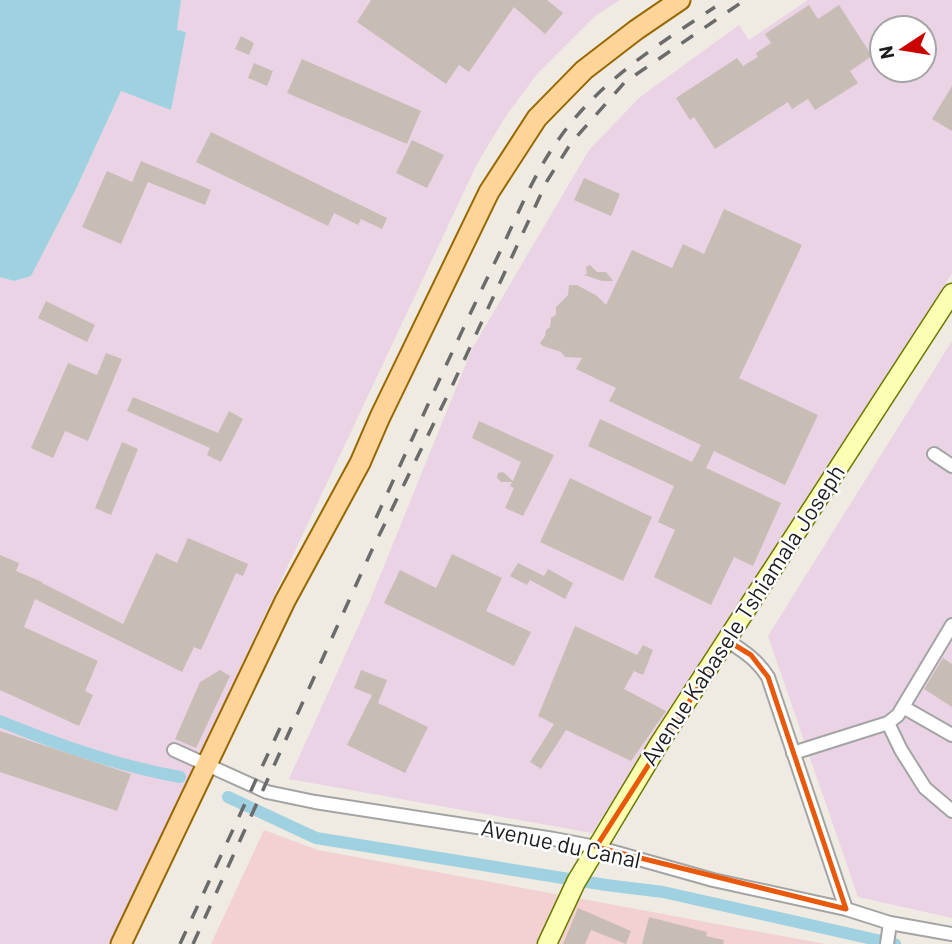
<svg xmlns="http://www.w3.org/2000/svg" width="952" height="944" font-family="Barlow,sans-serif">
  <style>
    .commercial { fill: #f2d1d0 }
    .industrial { fill: #e9d3e5; fill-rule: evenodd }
    .water { fill: #9fd1e1 }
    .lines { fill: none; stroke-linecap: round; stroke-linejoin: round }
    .canal { stroke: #9fd1e1; stroke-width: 12 }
    .building { fill: #c7bdb5 }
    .minor-casing { stroke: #a4a4a4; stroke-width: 16 }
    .secondary-casing { stroke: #6a7900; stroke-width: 21 }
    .primary-casing { stroke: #976700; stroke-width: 23 }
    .minor { stroke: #fff; stroke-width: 12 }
    .secondary { stroke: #faffb1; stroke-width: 18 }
    .primary { stroke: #ffd498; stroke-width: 19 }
    .rail { stroke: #6b6b6b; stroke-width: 3.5; stroke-dasharray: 14 14; stroke-linecap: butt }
    .marked { fill: none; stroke: #e8590c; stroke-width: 5; stroke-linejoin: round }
    .labels { text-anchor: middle; stroke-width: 5; stroke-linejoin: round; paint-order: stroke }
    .street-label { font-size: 23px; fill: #1d1d1d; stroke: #fff }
  </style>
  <rect width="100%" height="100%" fill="#efebe2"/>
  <path class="commercial" d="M264 830 318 850 825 944H211Z"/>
  <path class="industrial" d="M181 0H620L595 16 537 74 504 119 477 164 237 674 115 944H0V277L14 281 31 276 75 191 121 91 170 109 186 33 177 30Z
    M808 0H952V273L689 695 639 762 592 833 289 779 371 598 472 349 589 150 640 97 739 25 749 40ZM882 28H924V70H882Z
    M952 341V918L858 897 768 636Z"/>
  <path class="water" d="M0 0H181L177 30 186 32 171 110 121 91 75 191 31 276 14 281 0 277Z"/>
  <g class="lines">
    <path class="canal" d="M0 721C58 745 118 766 180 777
      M228 797 316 838 606 885 663 892 895 944"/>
  </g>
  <path class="building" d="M371 0H547L563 13 545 34 514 7 469 72 459 65 446 84 357 22Z
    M809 5 818 19 839 5 872 56 850 71 858 83 815 110 808 99 792 109 788 102 715 149 694 117 690 120 676 98 737 58 743 66 758 57 756 53 771 43 765 34Z
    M241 36 254 43 249 55 235 49Z
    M302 59 421 111 407 144 287 93Z
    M254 63 273 71 267 86 248 78Z
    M952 86V131L932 119Z
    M211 132 387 218 382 229 361 219 358 225 334 213 328 226 196 162Z
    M412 140 444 155 427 188 396 173Z
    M141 161 211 190 205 205 148 182 121 244 82 227 107 171 132 182Z
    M584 178 620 194 611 216 574 200Z
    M724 209 802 245 739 378 818 415 785 485 714 451 706 468 781 503 753 566 734 557 711 605 654 577 675 530 658 522 674 486 588 446 600 419 692 462 701 445 609 401 616 388 576 369 582 358 565 357 561 352 543 346 540 343 545 336 546 330 550 327 551 318 556 315V307L568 295 569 285H577L597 296 606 305 632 250 672 268 683 244 704 254Z
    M590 265 597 272H606L613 281H602L584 275 587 274 586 267Z
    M46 301 95 325 87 342 38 318Z
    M106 353 122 359 88 441 65 431 53 458 31 448 68 363 97 375Z
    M133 397 218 433 229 411 243 419 221 462 207 455 210 448 127 411Z
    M479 421 554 455 523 516 505 508 514 488 510 486 512 482H501L497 478 498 473 503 472 513 481 521 462 472 438Z
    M122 442 138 449 111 515 95 508Z
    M570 478 652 517 623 581 540 542Z
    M188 538 248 564 243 576 236 573 201 650 194 647 182 672 35 599 24 627 98 661 85 691 93 695 79 726 0 690V555L19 563 16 571 42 582V583L123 624 156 553 177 563Z
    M452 554 502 578 486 611 531 632 514 666 384 603 400 570 436 588Z
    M518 563 544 576 548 569 573 583 565 599 530 580 527 585 510 576Z
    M575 626 637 655 643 645 653 650 643 675 634 671 624 689 666 711 631 761 566 730 541 769 530 762 554 724 538 716Z
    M943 658 952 664V707L924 689Z
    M220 670 230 676 196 748 175 739 200 682Z
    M361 670 387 680 378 703 428 727 405 773 347 745 372 695 354 688Z
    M0 731 131 774 117 811 0 772Z
    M578 908 631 931 626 944 591 930 585 944H563Z
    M649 917 707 932 706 936 724 940 723 944H642Z"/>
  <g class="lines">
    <defs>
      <path id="minor" d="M934 454 952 466
        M728 641C745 652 757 660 768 677L846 909
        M903 707 952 735
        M888 723 901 750 925 788 952 811
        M174 750 267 792 315 802 554 839 596 847 713 880 846 909 890 923 952 934
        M793 753 888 723 898 715 952 625
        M887 944 890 923"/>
      <path id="secondary" d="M547 944 576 882 659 744 952 293"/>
      <path id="primary" d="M121 944 285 601 360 463 380 417 489 192 537 118 584 70 636 30 680 0"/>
    </defs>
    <use href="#minor" class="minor-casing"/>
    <use href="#secondary" class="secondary-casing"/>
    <use href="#primary" class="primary-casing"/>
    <use href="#minor" class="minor"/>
    <use href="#secondary" class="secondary"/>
    <use href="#primary" class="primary"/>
    <path class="rail" d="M376 518C416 431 455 344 497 258 517 217 534 172 561 136 601 80 659 44 715 7
      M180 944 280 728
      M193 944 371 552 453 384 547 181 571 143 625 82 745 0"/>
  </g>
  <path class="marked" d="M728 641 751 655 768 677 846 909 596 847Z"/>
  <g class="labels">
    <g class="street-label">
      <text transform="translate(743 615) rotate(-57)" y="8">Avenue Kabasele Tshiamala Joseph</text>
      <text transform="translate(561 844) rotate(12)" y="8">Avenue du Canal</text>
    </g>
  </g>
  <g transform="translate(903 49) rotate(258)"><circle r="33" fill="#ffffff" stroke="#a5a5a5" stroke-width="2"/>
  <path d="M0-5L12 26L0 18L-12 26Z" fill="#cb0300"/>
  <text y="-10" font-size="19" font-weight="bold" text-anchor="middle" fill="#1d1d1d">N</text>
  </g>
</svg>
